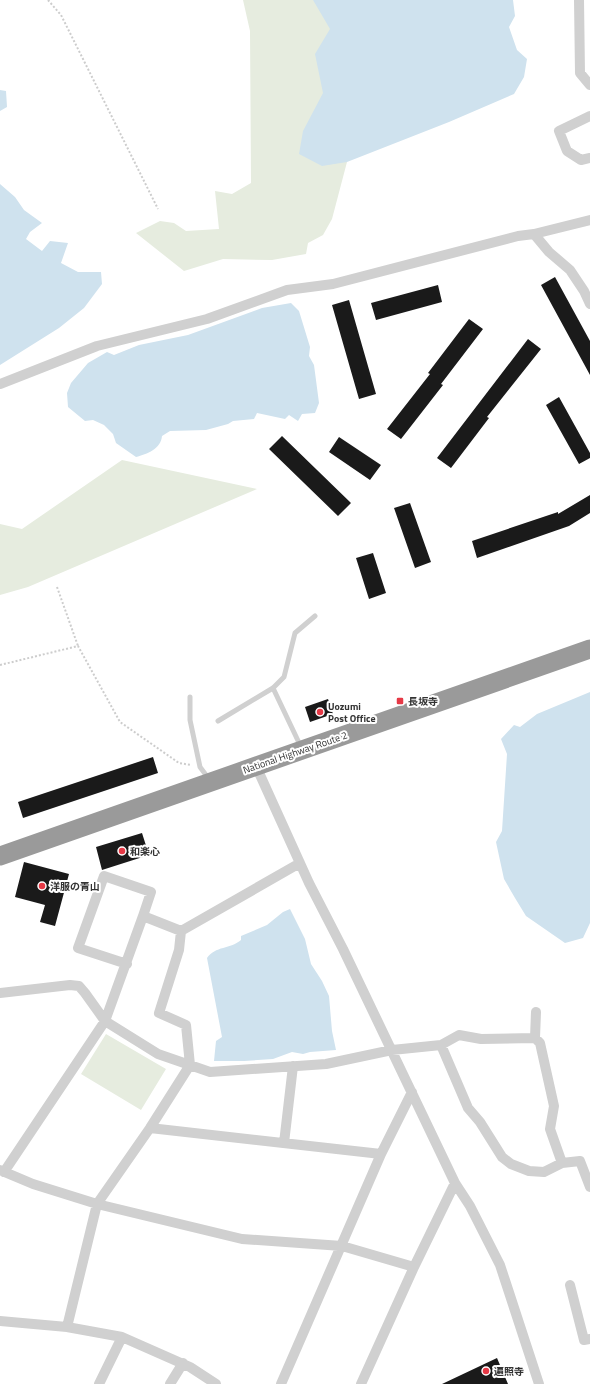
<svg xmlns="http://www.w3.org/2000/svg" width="590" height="1384" font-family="'Titillium Web','Noto Sans JP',sans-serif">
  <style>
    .green { fill: #e6ecdf }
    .water { fill: #cfe2ee }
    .building { fill: #1a1a1a }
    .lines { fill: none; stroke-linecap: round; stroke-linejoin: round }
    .path { stroke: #cdcdcd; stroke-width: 2; stroke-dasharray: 2 2; stroke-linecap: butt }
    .lane { stroke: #d0d0d0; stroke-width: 5 }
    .street { stroke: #d0d0d0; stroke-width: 10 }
    .highway { stroke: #9a9a9a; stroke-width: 19 }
    .poi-dot { fill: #e63946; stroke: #fff; stroke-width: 1.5 }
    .labels { text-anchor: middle; stroke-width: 4; stroke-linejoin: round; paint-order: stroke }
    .poi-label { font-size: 10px; font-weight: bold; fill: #333; stroke: #fff; text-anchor: start }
    .street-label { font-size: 10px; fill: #333; stroke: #fff }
  </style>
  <rect width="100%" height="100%" fill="#fff"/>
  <path class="green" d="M243 0H340L351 137 347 162 332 219 323 235 308 243 306 254 272 260 223 259 184 271 136 233 160 221 174 223 186 231 219 229 215 191 232 194 251 183 250 31Z
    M122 460 257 489 28 587 0 595V524L22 529Z
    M106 1034 166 1069 141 1110 81 1074Z"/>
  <path class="water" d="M313 0H513L515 16 509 27 517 50 527 59 524 77 514 94 449 122 347 162 322 166 299 154 303 131 323 93 315 54 330 29Z
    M0 90 6 91 7 107 0 111Z
    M0 184 15 197 24 210 42 223 30 232 26 239 42 251 50 241 68 243 61 263 78 272H101L102 284 84 308 59 328 0 365Z
    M291 303 299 311 310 347 309 356 314 365 319 403 315 413 302 414 298 421 289 415 285 419 257 413 254 419 233 421 228 424 206 430 170 431 162 436C161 449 147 454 136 457L116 443 113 434 104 425 93 420 85 421 68 407 67 393 71 383 88 363 107 352 114 355 139 345 188 335 262 308Z
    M590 692V923L583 938 565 943 526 916 515 898 504 879 496 842 502 831 507 754 501 739 514 725 520 727 537 714Z
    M290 909 305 939 311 964 322 981 329 996 332 1031 336 1050 310 1052 303 1054 292 1052 273 1059 244 1061H214L216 1041 222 1037 207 958C215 946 231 949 241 940V936L267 925 283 912Z"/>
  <path class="building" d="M555 277 590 341V375L541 285Z
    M438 285 442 302 376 320 371 303Z
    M349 300 376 394 359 399 332 305Z
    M469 319 483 329 441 384 443 385 401 439 387 429 430 374 428 373Z
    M528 339 541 349 487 417 489 418 451 468 437 458Z
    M559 397 590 453V458L579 464 546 405Z
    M282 436 351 503 338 516 269 449Z
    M339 437 381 465 370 480 329 452Z
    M590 495V513L569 526 477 558 472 541 558 512V514Z
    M410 503 431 562 415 568 394 508Z
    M373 553 386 593 369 599 356 558Z
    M328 699 333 714 310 722 305 707Z
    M153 757 158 773 23 818 18 802Z
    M142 833 149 855 102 870 96 847Z
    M24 862 69 874 55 926 40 922 45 905 15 897Z
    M497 1358 508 1384H442Z"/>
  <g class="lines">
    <path class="path" d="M48 0 61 15 158 209
      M57 587 78 646
      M0 665 78 646 120 722 179 763 191 765"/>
    <path class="lane" d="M273 688 301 747
      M190 697V720L200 767 209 779
      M218 721 273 688 284 677 295 633 315 616"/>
    <path class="street" d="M579 0 580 73 590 85
      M590 116 559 131 567 151 581 160 590 158
      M534 234 549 252 570 270 584 291 590 304
      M0 384 97 346 207 319 287 290 333 284 518 236 534 234 590 220
      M256 766 309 883 343 949 455 1183 470 1206 500 1265 539 1384
      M127 964 78 948 104 876 151 892 143 916
      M0 993 70 985 79 986 85 993 105 1021 158 1054 210 1072 326 1064 392 1050 441 1045 459 1035 481 1039 535 1038 536 1012
      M535 1038 540 1043 554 1106 550 1129 562 1163
      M441 1045 468 1108 480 1122 502 1157 511 1164 529 1171 544 1172 562 1163 580 1161 590 1187
      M150 1128 381 1154
      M284 1143 293 1066
      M0 1170 33 1184 97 1204 242 1239 342 1246 414 1267
      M4 1172 105 1021 143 916 181 931 300 863
      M570 1285 584 1340 590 1339
      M0 1321 67 1327 122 1337 190 1367 216 1384
      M67 1327 97 1204 150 1128 190 1065 186 1025 159 1013 179 950 181 931
      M99 1384 122 1337
      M170 1384 183 1363
      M281 1384 381 1154 412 1092
      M361 1384 414 1267 455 1183"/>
    <path class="highway" d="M0 856 590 649"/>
  </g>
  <g class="poi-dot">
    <rect x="396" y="697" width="8" height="8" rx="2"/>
    <circle cx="320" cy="712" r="4"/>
    <circle cx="122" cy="851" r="4"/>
    <circle cx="42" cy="886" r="4"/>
    <circle cx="486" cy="1371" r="4"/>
  </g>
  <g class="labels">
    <g class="poi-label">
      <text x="408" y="705">長坂寺</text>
      <text x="328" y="710">Uozumi<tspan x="328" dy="12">Post Office</tspan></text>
      <text x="130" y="855">和楽心</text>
      <text x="50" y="890">洋服の青山</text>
      <text x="494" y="1375">遍照寺</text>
    </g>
    <g class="street-label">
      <text transform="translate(295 752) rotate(-19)" y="4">National Highway Route 2</text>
    </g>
  </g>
</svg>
